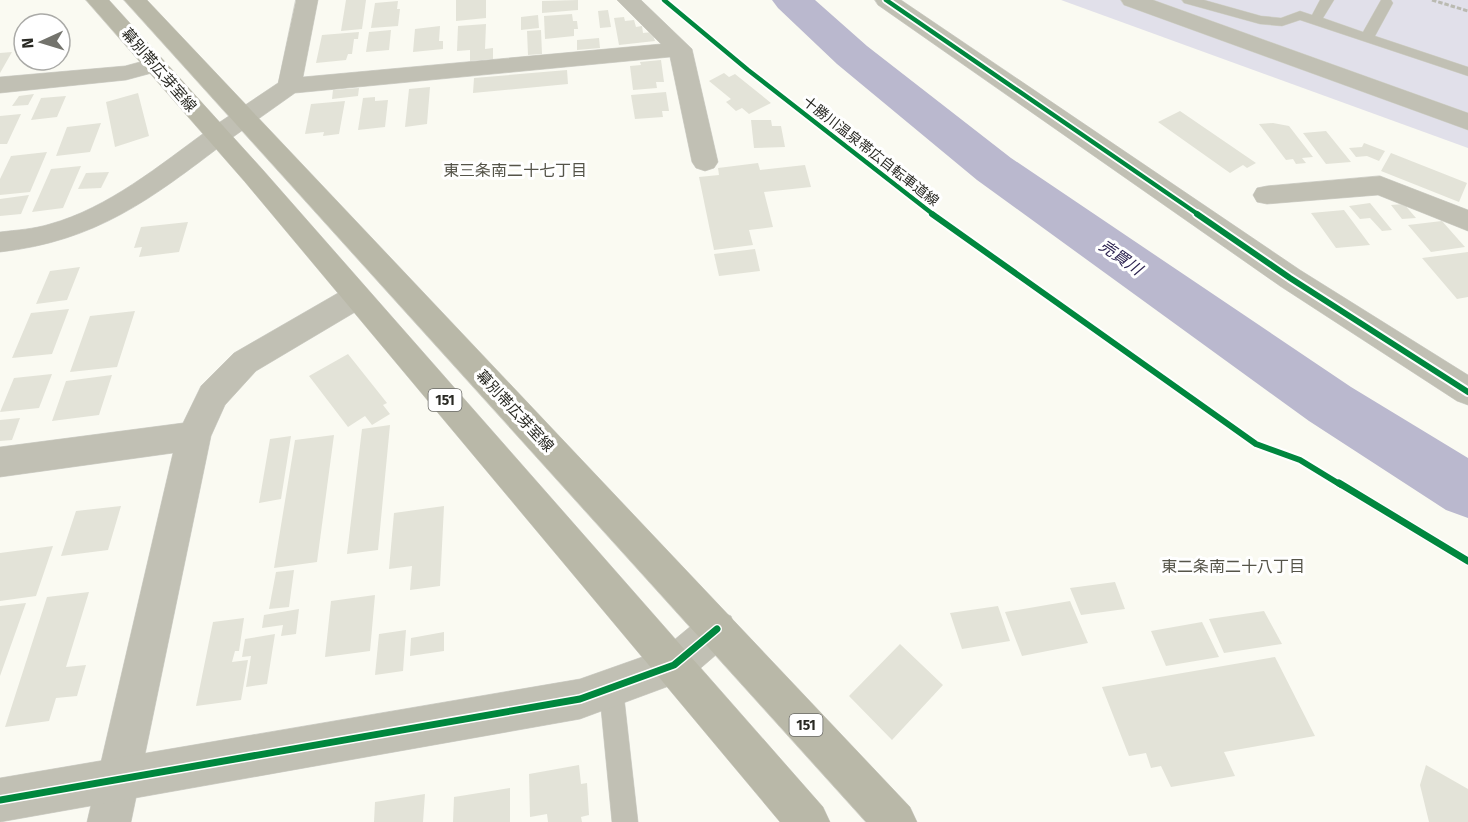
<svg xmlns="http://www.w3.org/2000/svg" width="1468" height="822" font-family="'Fira Sans','Noto Sans JP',sans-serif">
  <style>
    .green { fill: #e1e0ea }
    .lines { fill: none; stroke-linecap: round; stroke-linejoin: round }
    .river { fill: #bab8ce; fill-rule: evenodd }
    .building { fill: #e3e3d8 }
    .service-casing { stroke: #d4d4ce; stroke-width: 1 }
    .minor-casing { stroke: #d4d4ce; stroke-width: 1 }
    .tertiary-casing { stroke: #d4d4ce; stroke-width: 1 }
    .primary-casing { stroke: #d4d4ce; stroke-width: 1 }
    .path { stroke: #babab1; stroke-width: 3; stroke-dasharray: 4.5 2; stroke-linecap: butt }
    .service { fill: #c1c0b4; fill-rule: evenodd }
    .minor { fill: #c1c0b4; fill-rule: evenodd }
    .tertiary { fill: #c1c0b4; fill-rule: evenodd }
    .primary { fill: #b9b8a8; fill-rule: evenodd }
    .cycleway-far2-casing { stroke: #fff; stroke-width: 8 }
    .cycleway-far1-casing { stroke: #fff; stroke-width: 10 }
    .cycleway-casing { stroke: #fff; stroke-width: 10 }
    .cycleway-far2 { stroke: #00873e; stroke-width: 4.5 }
    .cycleway-far1 { stroke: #00873e; stroke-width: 6 }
    .cycleway { stroke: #00873e; stroke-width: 7 }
    .labels { text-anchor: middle; stroke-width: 6; stroke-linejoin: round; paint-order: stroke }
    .far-street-label { font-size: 14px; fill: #2a2a24; stroke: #fff }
    .shield { fill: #fff; stroke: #6a6a66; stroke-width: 1.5 }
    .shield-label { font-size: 14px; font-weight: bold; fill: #2a2a24 }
    .street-label { font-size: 15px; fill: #2a2a24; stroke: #fff }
    .neighbourhood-label { font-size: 16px; fill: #555449; stroke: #fff }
    .water-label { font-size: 16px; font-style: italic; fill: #2b214f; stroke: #fff }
  </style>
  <rect width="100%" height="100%" fill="#fafaf2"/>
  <path class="green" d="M1061 0H1468V148Z"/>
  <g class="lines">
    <path class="river" d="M772 0H815L867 46 1011 158 1351 387 1468 458V518L1446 510 1309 421 977 180 837 64 778 8Z"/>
  </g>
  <path class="building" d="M346 0H366L362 29 341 31Z
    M456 0H486V18L456 21Z
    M578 0V10L542 13V1Z
    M398 1 397 9H400L398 26 371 28 375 3Z
    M608 10 611 27 600 28 598 11Z
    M572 14 573 21H577L578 29H574V36L545 39 544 16Z
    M538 15 539 28 521 30V17Z
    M624 17 625 21 634 20 636 27 642 26 643 33 652 32 655 41 619 45 614 18Z
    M486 24 485 49 493 48V59L470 61V50L457 51 458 26Z
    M440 26 439 41H443V49L413 52 415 29Z
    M391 30 389 50 366 52 369 32Z
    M541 30 542 54 528 55 527 31Z
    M359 32 358 39H354L352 54H348L346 60 316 63 322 35Z
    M599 38 600 48 577 50V40Z
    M12 52 0 73V53Z
    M661 60 664 82H656L657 88 633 90 630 66 641 65 640 62Z
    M567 70 568 84 473 93 474 78Z
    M724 73 729 77 735 74 771 103 749 114 742 108 736 111 726 102 731 99 709 81Z
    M430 87 427 124 405 127 409 89Z
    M359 88 358 96 332 99 333 90Z
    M666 92 669 111H662L663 117 635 119 631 95Z
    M138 93 149 136 115 147 106 102Z
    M34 94 28 105 12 106 19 96Z
    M66 96 57 117 31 120 41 98Z
    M375 97V101L388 100 385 127 358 130 363 98Z
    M345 101 339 134 323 136 324 132 305 134 311 104Z
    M1180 111 1256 163 1247 168 1243 165 1230 173 1158 122Z
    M21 114 7 144H0V116Z
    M751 120H771L772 126H781L785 147 754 148Z
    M101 123 90 152 56 156 67 127Z
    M1273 123 1289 126 1313 157 1302 158 1306 163 1296 164 1293 159 1286 160 1259 124Z
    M1326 131 1351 162 1326 164 1303 133Z
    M1364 143 1385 151 1379 161 1367 156 1356 157 1349 148 1362 147Z
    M47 152 30 192 0 195V179L11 156Z
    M1391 153 1467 183 1459 202 1381 171Z
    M758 163 760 170 805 165 811 187 764 192 773 227 749 230 753 245 714 250 699 177 719 175 718 168Z
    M81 166 63 208 32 212 51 169Z
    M109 172 101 188 78 189 86 173Z
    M29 195 21 214 0 216V199Z
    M1370 203 1392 230 1382 231 1370 218 1360 219 1349 206Z
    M1404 204 1416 218 1402 219 1391 205Z
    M1344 210 1370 245 1336 248 1311 213Z
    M1442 221 1465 247 1431 252 1408 225Z
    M188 222 179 252 139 257 142 247 134 248 141 227Z
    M755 249 760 271 719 276 714 254Z
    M1468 252V297L1457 299 1422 258Z
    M80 267 67 300 36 304 50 271Z
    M69 309 52 354 12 358 31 313Z
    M135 311 117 367 70 372 90 316Z
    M348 354 387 403 383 405 390 414 372 425 365 416 348 427 309 376Z
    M52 374 39 408 0 412 14 378Z
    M112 375 99 415 52 421 66 381Z
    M20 418 12 440 0 441V420Z
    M390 425 378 550 347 554 362 429Z
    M334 435 317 562 274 568 295 440Z
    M291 436 281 499 259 503 270 439Z
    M121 506 108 550 61 556 76 511Z
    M444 506 440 586 410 590 412 566 389 569 394 513Z
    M53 546 36 596 0 601V553Z
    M294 570 289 607 269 609 276 572Z
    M1115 582 1125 609 1081 615 1070 588Z
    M89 592 66 667 86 665 77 696 56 698 49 721 5 727 47 597Z
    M375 595 370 651 325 657 331 601Z
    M1070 601 1088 643 1022 656 1005 612Z
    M26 603 0 676V606Z
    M998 606 1010 641 962 649 950 613Z
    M299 609 296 634 281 636 283 625 262 628 264 615Z
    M1264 611 1282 644 1224 653 1209 619Z
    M244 618 239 651H235L232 662 248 660 241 700 196 706 213 622Z
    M1202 622 1219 657 1166 666 1151 631Z
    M406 630 403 671 375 675 379 634Z
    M444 632V651L410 656 411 638Z
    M275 634 267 684 246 687 251 656 242 657 245 639Z
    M900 644 943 685 892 740 849 696Z
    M1275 657 1315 736 1224 752 1235 776 1171 787 1161 766 1151 768 1146 753 1129 756 1102 687Z
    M579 765 581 784 587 783 589 815 581 817 582 822H548L547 814 530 817 529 774Z
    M1426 765 1468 789V822H1429L1420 785Z
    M510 788V822H453L454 797Z
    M425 794 423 822H374L375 802Z"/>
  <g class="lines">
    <defs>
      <path id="service" d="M1182 0H1204L1261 16 1281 18 1300 11 1312 15 1320 0H1334L1323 18 1363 32 1381 0H1391L1393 3 1375 36 1468 67V76L1300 20 1282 26 1260 24 1184 3Z
        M611 676 619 680 623 688 638 822H612L599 688 603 680Z"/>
      <path id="minor" d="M296 0H318L303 77 661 44 617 0H641L692 49 718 162 714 168 705 171 696 168 692 162 670 57 295 93 226 142 217 144 208 142 204 136 208 130 278 83Z
        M875 0H901L1300 270 1468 375V405L1457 401 1280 286 878 5Z
        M1121 0H1153L1468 113V130L1124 5Z
        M155 58 163 60 167 65 163 70 126 80 0 93V77L125 66Z
        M1380 176 1468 210V231L1378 195 1267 204 1257 202 1253 195 1257 188 1267 186Z
        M356 286 367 289 371 297 367 305 256 371 225 405 211 436 131 822H87L173 453 0 477V447L183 423 201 386 234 353 345 289Z"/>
      <path id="tertiary" d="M217 128 226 130 230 136 226 142C151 199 97 241 0 252V232C17 230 34 229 50 224 108 208 160 165 208 130Z
        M717 610 731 616 736 629 731 642 688 679 580 719 0 822V778L580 679 662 650 703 616Z"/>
      <path id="primary" d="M86 0H109L263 170 823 807 830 822H780L245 182Z
        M124 0H147L910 807 917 822H866Z"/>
    </defs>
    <use href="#service" class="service-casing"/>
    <use href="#minor" class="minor-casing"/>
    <use href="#tertiary" class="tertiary-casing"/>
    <use href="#primary" class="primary-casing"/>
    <path class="path" d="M1432 0 1468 11"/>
    <use href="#service" class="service"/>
    <use href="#minor" class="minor"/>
    <use href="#tertiary" class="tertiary"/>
    <use href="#primary" class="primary"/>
    <defs>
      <path id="cycleway-far2" d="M664 0 748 70 934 215
        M886 0 1199 215"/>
      <path id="cycleway-far1" d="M932 214 1256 444 1300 460 1341 485
        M1197 214 1290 278 1468 392"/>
      <path id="cycleway" d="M1339 483 1468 561
        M0 800 580 699 674 665 717 629"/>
    </defs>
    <use href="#cycleway-far2" class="cycleway-far2-casing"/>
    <use href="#cycleway-far1" class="cycleway-far1-casing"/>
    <use href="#cycleway" class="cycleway-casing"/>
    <use href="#cycleway-far2" class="cycleway-far2"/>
    <use href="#cycleway-far1" class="cycleway-far1"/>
    <use href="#cycleway" class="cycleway"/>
  </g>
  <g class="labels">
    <g class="far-street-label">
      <text transform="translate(871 151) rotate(38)" y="5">十勝川温泉帯広自転車道線</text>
    </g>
    <g class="shield">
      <rect x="428.5" y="389" width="33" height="22" rx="4.5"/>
      <rect x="789.5" y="714" width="33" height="22" rx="4.5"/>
    </g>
    <g class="shield-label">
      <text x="445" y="405">151</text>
      <text x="806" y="730">151</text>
    </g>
    <g class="street-label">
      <text transform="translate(159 70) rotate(49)" y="5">幕別帯広芽室線</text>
      <text transform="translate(515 411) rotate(47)" y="5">幕別帯広芽室線</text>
    </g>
    <g class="neighbourhood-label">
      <text x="515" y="176">東三条南二十七丁目</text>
      <text x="1233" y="572">東二条南二十八丁目</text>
    </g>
    <g class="water-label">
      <text transform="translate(1121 257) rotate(35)" y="6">売買川</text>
    </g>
  </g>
  <g transform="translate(42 42) rotate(266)"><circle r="28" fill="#ffffff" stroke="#aaaaa7" stroke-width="1.5"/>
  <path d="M0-4.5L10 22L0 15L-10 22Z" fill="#73736c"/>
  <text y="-9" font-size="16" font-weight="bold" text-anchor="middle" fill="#2a2a24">N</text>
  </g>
</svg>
